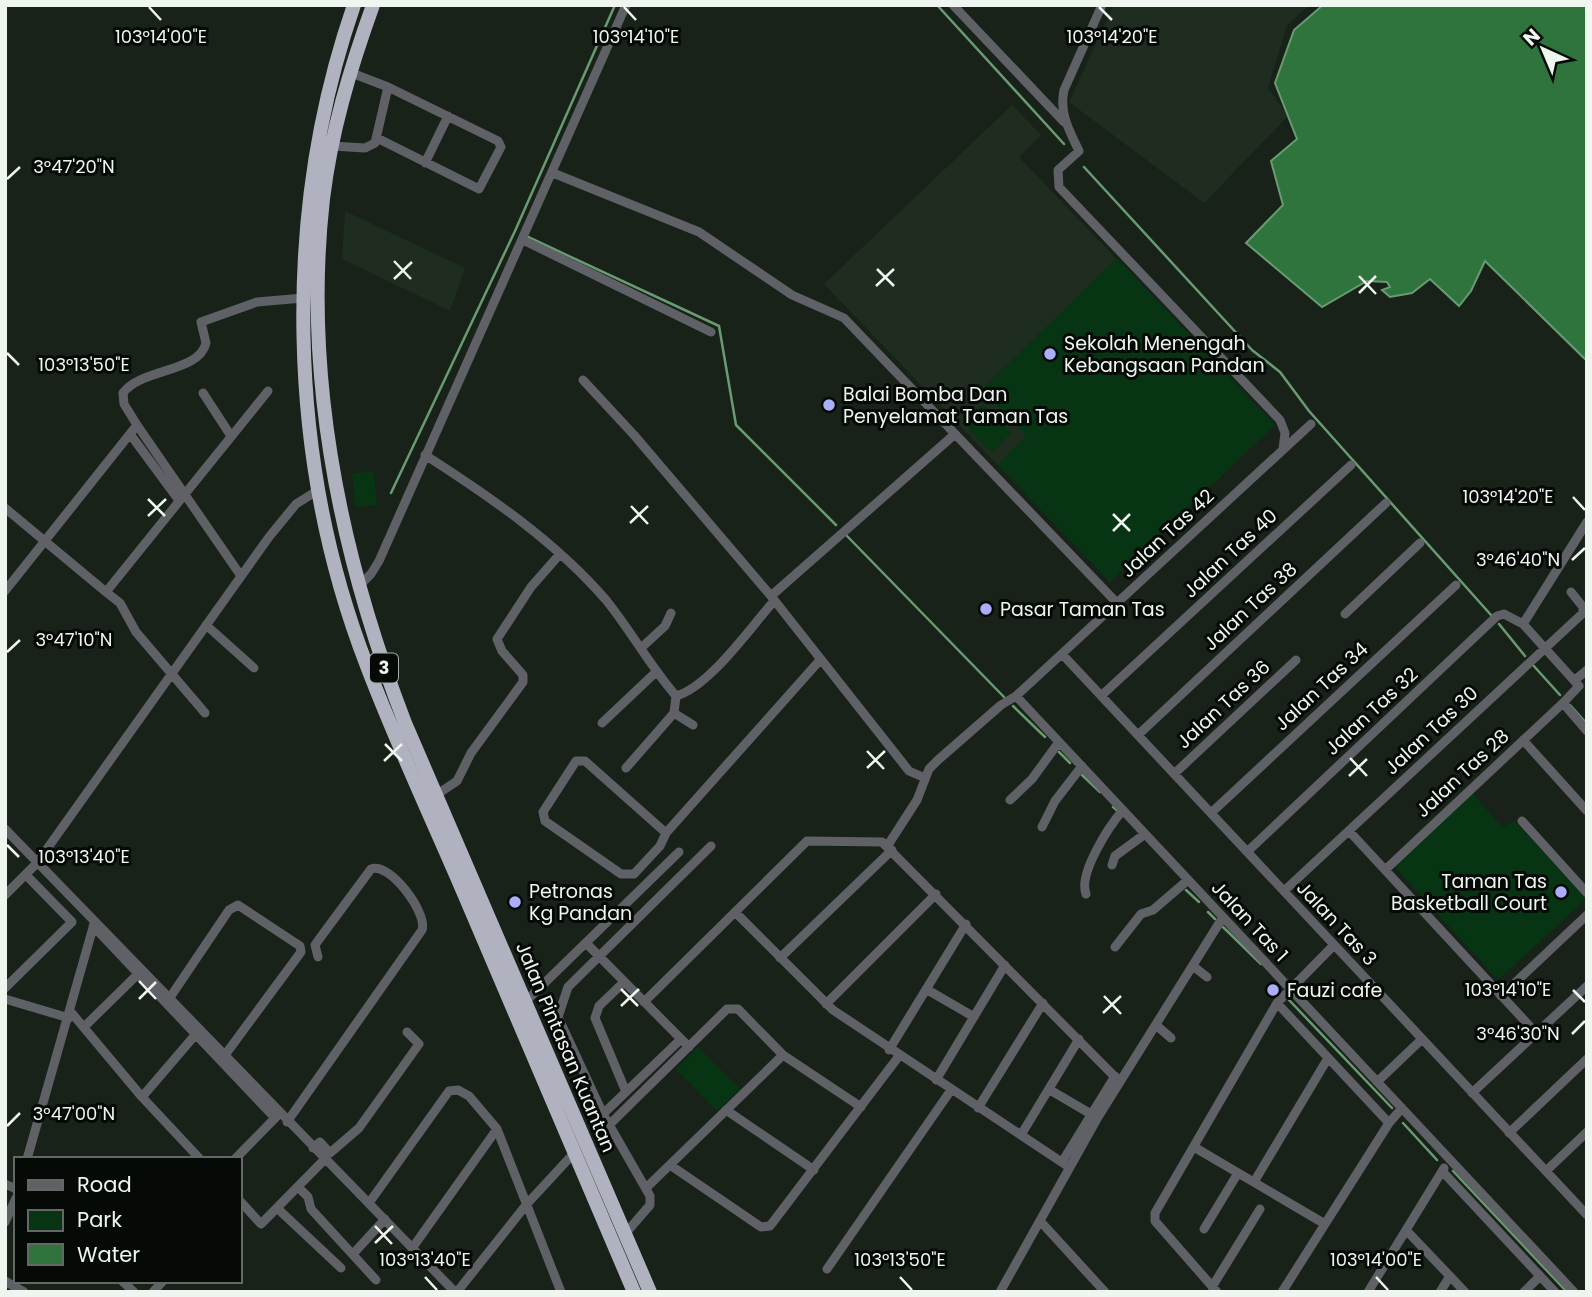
<svg xmlns="http://www.w3.org/2000/svg" width="1592" height="1297" font-family="Poppins,sans-serif">
  <style>
    .built { fill: #1e2d1f }
    .green { fill: #073513 }
    .water { fill: #30743d; stroke: #699b72; stroke-width: 2 }
    .lines { fill: none; stroke-linecap: round; stroke-linejoin: round }
    .stream { stroke: #699b72; stroke-width: 2.5 }
    .minor { stroke: #606167; stroke-width: 9 }
    .trunk { stroke: #b0b2c0; stroke-width: 14 }
    .ticks { fill: none; stroke: #eff5ef; stroke-width: 2.5 }
    .poi-dot { fill: #abaffb; stroke: #060a07; stroke-width: 2.5 }
    .labels { text-anchor: middle; stroke-width: 6; stroke-linejoin: round; paint-order: stroke }
    .shield { fill: #060a07; stroke: #a9aea9; stroke-width: 2 }
    .shield-label { font-size: 18px; font-weight: bold; fill: #eff5ef }
    .poi-label { font-size: 19px; fill: #eff5ef; stroke: #060a07; text-anchor: start }
    .street-label { font-size: 19px; fill: #eff5ef; stroke: #060a07 }
    .ticks-label { font-size: 18px; text-anchor: middle; fill: #eff5ef; stroke: #060a07; stroke-width: 6; stroke-linejoin: round; paint-order: stroke }
  </style>
  <rect width="100%" height="100%" fill="#182219"/>
  <path class="built" d="M1114 5H1310L1287 25 1268 88 1288 116 1204 203 1069 102Z
    M1012 105 1041 135 1019 157 1275 425 1110 582 824 284Z
    M345 211 465 268 450 311 342 259Z"/>
  <path class="green" d="M1117 258 1275 425 1110 582 998 465 1026 436 982 389Z
    M983 404 1011 433 992 453 963 423Z
    M374 471 377 505 355 507 352 474Z
    M1471 792 1502 827 1515 821 1586 899 1498 980 1392 864Z
    M698 1047 740 1089 717 1111 676 1069Z"/>
  <path class="water" d="M1323 5H1587V361L1485 261 1471 291 1459 306 1430 279 1412 293 1390 297 1382 290 1390 287 1387 282 1367 281 1322 307 1246 243 1283 205 1271 161 1297 139 1275 83 1294 30Z"/>
  <g class="lines">
    <path class="stream" d="M937 5 1064 144
      M1084 167 1252 350 1280 372 1309 411 1491 615
      M528 237 719 326 736 425 836 525
      M391 493 515 231 615 5
      M847 536 1004 697
      M1499 624 1525 656
      M1532 664 1560 695
      M1570 705 1587 724
      M1013 706 1045 737
      M1059 752 1070 763
      M1082 775 1100 792
      M1113 807 1119 812
      M1186 890 1199 902
      M1208 912 1215 919
      M1223 927 1261 964
      M1289 1000 1392 1108
      M1403 1123 1437 1160
      M1453 1171 1567 1292"/>
    <path class="minor" d="M953 5 1064 122
      M1102 5 1064 90C1059 113 1069 130 1079 151L1058 170 1059 187 1280 420 1285 433 1283 449
      M349 72 388 87 498 141 501 147 479 189 377 138
      M332 146 365 148 375 143 388 87
      M425 163 448 116
      M553 173 699 232 792 295 844 318 1117 603
      M523 240 711 332
      M583 380 634 435 771 596 909 771 925 778
      M203 393 231 436
      M130 434 178 499
      M425 455C489 496 556 542 606 600 631 631 650 666 676 696
      M5 508 106 592 268 391
      M241 576 137 425 124 404 123 393C141 368 199 373 206 343L201 322 257 302 303 298
      M359 586 371 574 379 561 626 5
      M5 591 137 425
      M106 592 120 603 136 632 205 713
      M771 596 955 434
      M1345 614 1420 543
      M1523 624 1587 522
      M206 625 254 668
      M641 648 665 626 671 613
      M1062 654 1587 1215
      M1575 680 1587 670
      M1016 696 1574 1292
      M1101 696 1351 465
      M674 713 693 725
      M602 723 656 672
      M1138 735 1386 503
      M1523 740 1587 811
      M626 768 674 713 676 696C709 687 750 628 774 601
      M1174 774 1296 660
      M436 795 457 781 471 753 523 682V675L502 651 497 639 531 587 560 554
      M1010 800 1032 779 1059 742
      M1211 813 1456 585
      M1522 821 1587 893
      M1042 827 1055 801 1082 766
      M5 829 455 1292
      M1349 831 1536 1033
      M888 845 917 800 929 769 938 760 1001 705 1016 696 1311 424
      M1247 852 1497 616 1504 614 1523 624 1579 686 1563 703 1587 731
      M1112 865 1115 856 1145 834
      M1385 870 1563 703
      M634 874H621L545 821 543 812 576 761H585L666 833
      M634 874 660 846 666 833 820 660
      M1284 891 1583 613V607L1571 592
      M1086 894C1078 874 1109 826 1123 810
      M5 895 37 863 269 537 296 504 320 489
      M735 912 833 1010 1069 1167
      M93 926 275 1118
      M587 944 689 1047
      M1115 947 1141 914 1153 910 1188 880
      M780 958 892 850
      M1193 966 1207 977
      M624 982 599 1006 595 1018 626 1092
      M5 988 72 922 26 875
      M926 989 974 1017
      M171 996 229 910 238 905 300 946 301 952 225 1055
      M1501 996 1587 915
      M5 999 69 1018
      M525 1002 679 852
      M644 1002 807 841 882 842 1120 1082
      M1277 1003 1389 1123
      M826 1004 936 894
      M70 1011 142 1097 200 1159
      M1156 1025 1171 1038
      M84 1027 139 973
      M889 1050 966 924
      M936 1080 1005 965
      M1377 1082 1422 1039
      M1050 1090 1096 1117
      M1472 1093 1587 986
      M142 1097 196 1034
      M978 1108 1043 1003
      M726 1110 814 1170
      M603 1114 681 1039
      M287 1122 422 930C428 913 389 861 371 869L320 938 315 945 318 957
      M609 1125 727 1009H738L783 1055 861 1107
      M1509 1133 1587 1059
      M1021 1135 1079 1039
      M1194 1147 1325 1224
      M313 1148 320 1142 330 1153 359 1128 419 1044 407 1032
      M27 1159 94 924
      M235 1159 279 1114
      M1062 1162 1115 1076
      M670 1165 761 1227 770 1226 899 1056
      M1442 1171 1555 1292
      M1546 1171 1587 1132
      M1254 1182 1328 1058
      M5 1184 16 1189
      M298 1187 308 1197 311 1209 376 1280
      M646 1188 783 1055
      M240 1201 261 1224 324 1160
      M369 1203 449 1091 458 1090 469 1096 497 1129 561 1292
      M278 1209 341 1268
      M5 1222 16 1198
      M1041 1222 1105 1292
      M1204 1229 1238 1173
      M1406 1230 1465 1292
      M625 1234 650 1205V1196L603 1114 558 1017 568 987 711 846
      M413 1247 497 1129
      M353 1254 385 1219
      M827 1269 951 1090
      M5 1281 24 1292
      M122 1281 134 1292
      M1212 1287 1260 1209
      M153 1292 163 1281
      M457 1292 526 1205 574 1153
      M1000 1292 1098 1117 1223 917
      M1217 1292 1155 1221V1213L1277 1003 1334 945
      M1282 1292 1389 1123 1402 1108
      M1368 1292 1444 1168
      M1440 1292 1450 1276
      M1524 1292 1540 1276"/>
    <path class="trunk" d="M354 5C282 213 287 460 367 666 398 748 437 829 471 910 526 1037 579 1165 634 1292
      M373 5C350 69 331 132 323 199 303 377 341 557 405 723L650 1292"/>
  </g>
  <path class="ticks" d="M149 7 161 20M624 7 636 20M1099 7 1112 20M7 179 20 167M394 261 411 279M877 269 894 286M1359 276 1376 294M394 279 412 262M876 286 894 269M1359 293 1376 276M7 353 19 365M1573 497 1585 510M148 499 165 516M631 506 648 524M1113 514 1130 531M148 516 166 499M630 523 648 506M1113 531 1130 514M1572 560 1585 548M7 652 20 640M385 744 402 761M867 751 884 769M1350 758 1367 776M384 761 402 744M867 768 885 751M1349 776 1367 759M7 845 19 857M139 981 156 999M621 989 638 1006M1573 990 1585 1002M1104 996 1121 1014M139 999 156 982M621 1006 639 989M1103 1013 1121 996M1572 1034 1585 1021M7 1126 20 1113M375 1226 392 1244M375 1243 393 1226M425 1277 437 1290M900 1277 912 1290M1376 1277 1388 1290"/>
  <g class="poi-dot">
    <circle cx="1050" cy="354" r="7"/>
    <circle cx="829" cy="405" r="7"/>
    <circle cx="986" cy="609" r="7"/>
    <circle cx="1561" cy="892" r="7"/>
    <circle cx="515" cy="902" r="7"/>
    <circle cx="1273" cy="990" r="7"/>
  </g>
  <g class="labels">
    <rect class="shield" x="370" y="653.5" width="28" height="29" rx="5"/>
    <g class="shield-label">
      <text x="384" y="674">3</text>
    </g>
    <g class="poi-label">
      <text x="1064" y="350">Sekolah Menengah<tspan x="1064" dy="22">Kebangsaan Pandan</tspan></text>
      <text x="843" y="401">Balai Bomba Dan<tspan x="843" dy="22">Penyelamat Taman Tas</tspan></text>
      <text x="1000" y="616">Pasar Taman Tas</text>
      <text x="1547" y="888" text-anchor="end">Taman Tas<tspan x="1547" dy="22">Basketball Court</tspan></text>
      <text x="529" y="898">Petronas<tspan x="529" dy="22">Kg Pandan</tspan></text>
      <text x="1287" y="997">Fauzi cafe</text>
    </g>
    <g class="street-label">
      <text transform="translate(1167 533) rotate(-43)" y="7">Jalan Tas 42</text>
      <text transform="translate(1230 553) rotate(-43)" y="7">Jalan Tas 40</text>
      <text transform="translate(1250 606) rotate(-43)" y="7">Jalan Tas 38</text>
      <text transform="translate(1321 686) rotate(-43)" y="7">Jalan Tas 34</text>
      <text transform="translate(1223 704) rotate(-43)" y="7">Jalan Tas 36</text>
      <text transform="translate(1371 711) rotate(-43)" y="7">Jalan Tas 32</text>
      <text transform="translate(1431 730) rotate(-43)" y="7">Jalan Tas 30</text>
      <text transform="translate(1462 773) rotate(-43)" y="7">Jalan Tas 28</text>
      <text transform="translate(1250 921) rotate(47)" y="7">Jalan Tas 1</text>
      <text transform="translate(1337 923) rotate(47)" y="7">Jalan Tas 3</text>
      <text transform="translate(566 1047) rotate(67)" y="7">Jalan Pintasan Kuantan</text>
    </g>
  </g>
  <g class="ticks-label">
    <text x="1112" y="43">103°14'20"E</text>
    <text x="161" y="43">103°14'00"E</text>
    <text x="636" y="43">103°14'10"E</text>
    <text x="74" y="173">3°47'20"N</text>
    <text x="84" y="371">103°13'50"E</text>
    <text x="1508" y="503">103°14'20"E</text>
    <text x="1518" y="566">3°46'40"N</text>
    <text x="74" y="646">3°47'10"N</text>
    <text x="84" y="863">103°13'40"E</text>
    <text x="1508" y="996">103°14'10"E</text>
    <text x="1518" y="1040">3°46'30"N</text>
    <text x="74" y="1120">3°47'00"N</text>
    <text x="425" y="1266">103°13'40"E</text>
    <text x="900" y="1266">103°13'50"E</text>
    <text x="1376" y="1266">103°14'00"E</text>
  </g>
  <rect width="1592" height="1297" fill="none" stroke="#eff5ef" stroke-width="14"/>
  <rect x="14" y="1157" width="228" height="126" fill="#060a07" stroke="#636864" stroke-width="2"/>
  <rect x="28" y="1180" width="35" height="10" fill="#606167" stroke="#636864" stroke-width="2"/>
  <text x="77" y="1192" font-size="21" fill="#eff5ef">Road</text>
  <rect x="28" y="1210" width="35" height="21" fill="#073513" stroke="#636864" stroke-width="2"/>
  <text x="77" y="1227" font-size="21" fill="#eff5ef">Park</text>
  <rect x="28" y="1244" width="35" height="21" fill="#30743d" stroke="#636864" stroke-width="2"/>
  <text x="77" y="1262" font-size="21" fill="#eff5ef">Water</text>
  <g transform="translate(1543 49) rotate(316)" stroke="#060a07" stroke-width="5" paint-order="stroke">
  <path d="M0-5L12 26L0 18L-12 26Z" fill="#eff5ef"/>
  <text y="-10" font-size="19" font-weight="bold" text-anchor="middle" fill="#eff5ef">N</text>
  </g>
</svg>
